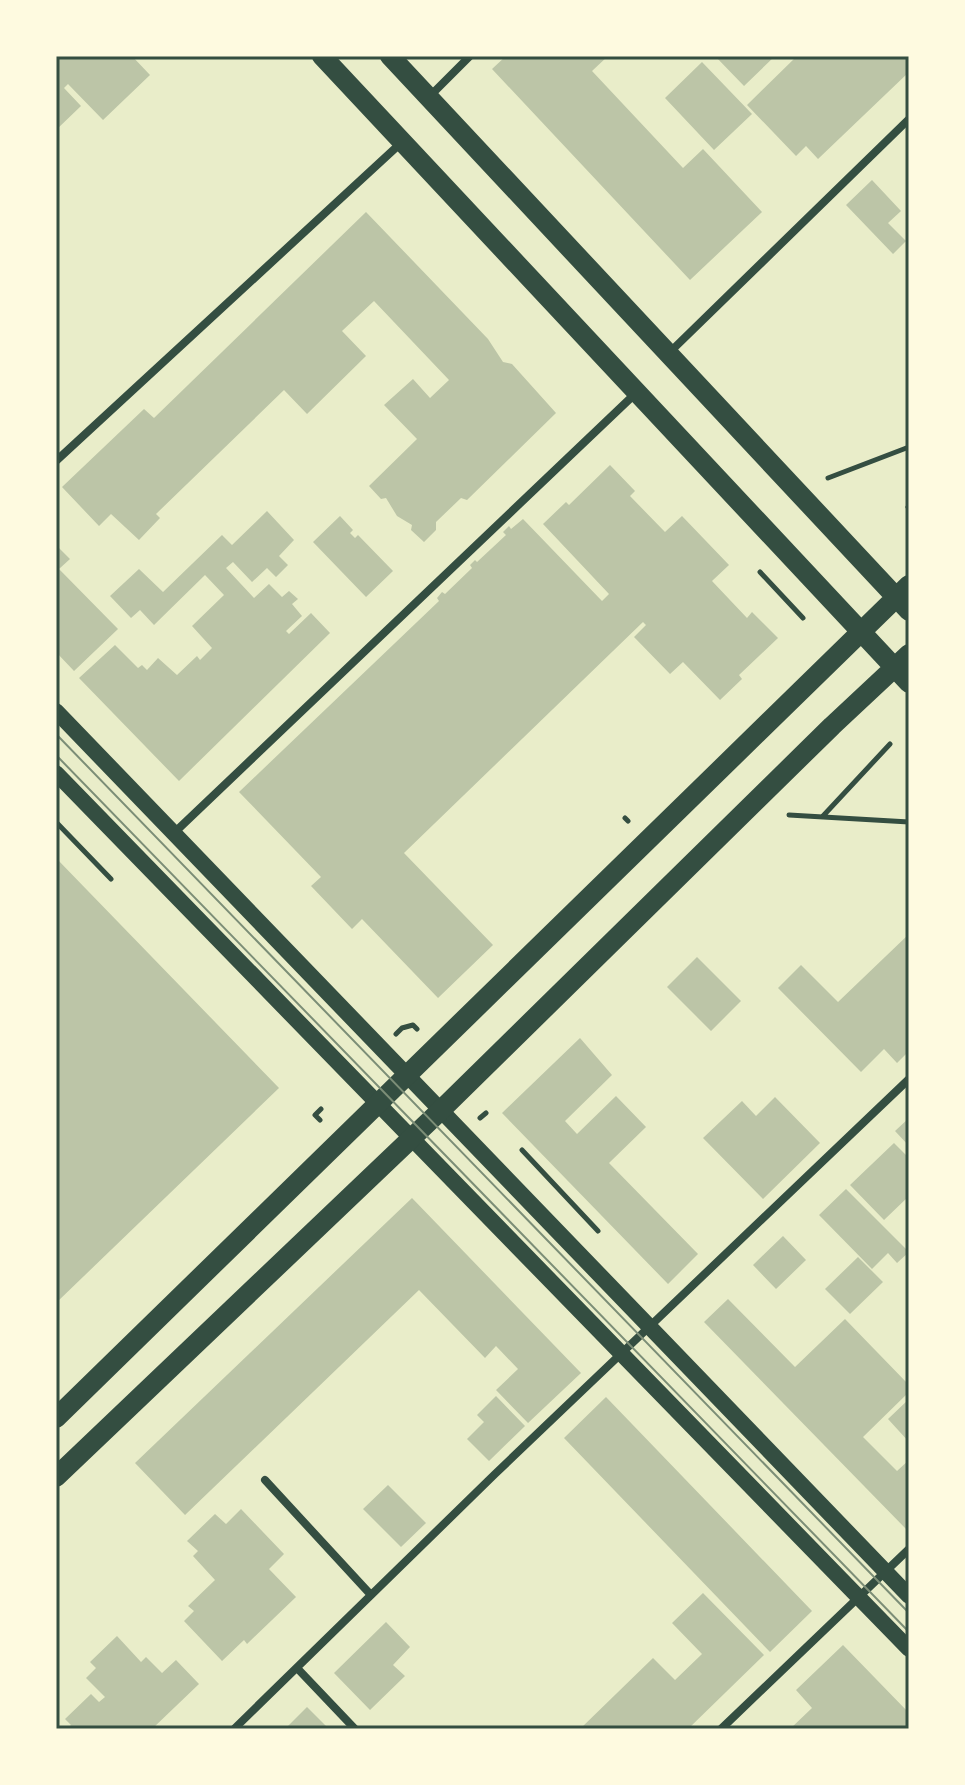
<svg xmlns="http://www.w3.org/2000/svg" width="965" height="1785" font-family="'Source Sans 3',sans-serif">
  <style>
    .building { fill: #bcc5a7 }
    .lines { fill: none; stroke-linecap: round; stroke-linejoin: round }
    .path { stroke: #344e41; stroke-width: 5 }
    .minor { stroke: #344e41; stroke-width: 8 }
    .secondary { stroke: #344e41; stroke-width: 16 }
    .primary { stroke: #344e41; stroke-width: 20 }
    .tram { stroke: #7c8e77; stroke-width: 2 }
    .neatline { fill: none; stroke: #344e41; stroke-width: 3 }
  </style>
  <rect width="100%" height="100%" fill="#e9edc9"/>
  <path class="building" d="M56 56H132L150 75 103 120 68 84 64 88 81 106 56 130Z
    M506 56H608L592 71 683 168 703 149 762 212 690 280 492 69Z
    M715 56H775L744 86Z
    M797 56H909V72L818 159 806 146 796 156 747 105Z
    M702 62 752 114 714 150 665 98Z
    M872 180 901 211 888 223 906 241 893 254 846 205Z
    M366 212 488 339 503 362 512 364 556 413 467 500 461 498 436 522V530L424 542 411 530 412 525 397 516 386 498 381 499 369 486 417 439 384 405 413 379 430 398 449 380 374 301 342 331 366 356 307 414 284 390 156 514 160 518 139 540 111 514 99 526 62 487 144 409 154 418Z
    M610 465 635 491 630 496 665 532 682 516 729 565 712 581 747 618 752 612 778 638 739 675 742 679 720 700 683 662 670 674 634 637 646 625 643 622 404 853 493 945 438 998 362 919 352 929 311 886 321 877 239 792 439 601 437 598 442 592 445 594 472 568 470 565 475 560 477 562 506 535 503 532 509 526 511 529 523 519 602 601 609 594 543 524 566 502 569 505Z
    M267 511 294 540 279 556 288 565 276 577 267 568 252 582 233 562 226 568 254 598 269 584 282 597 289 591 298 599 292 604 302 616 286 631 289 634 311 613 330 633 179 781 79 678 115 645 138 668 142 665 147 670 158 658 177 675 197 656 200 660 212 648 192 626 224 595 205 575 154 625 140 610 131 618 110 596 139 569 163 592 222 535 232 545Z
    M340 516 353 530 350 533 355 538 358 535 393 571 366 597 313 542Z
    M56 545 70 559 59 569 118 629 74 671 56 652Z
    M56 858 279 1088 56 1303Z
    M909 934V1051L897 1063 884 1049 861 1072 778 988 801 965 838 1002Z
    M697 957 741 1001 711 1031 667 987Z
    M580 1038 612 1075 565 1121 577 1134 616 1096 646 1127 609 1163 698 1254 668 1284 502 1113Z
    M775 1097 820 1143 763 1199 703 1138 742 1101 756 1116Z
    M909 1118V1146L895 1131Z
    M894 1143 909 1158V1196L884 1220 850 1185Z
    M846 1189 909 1252 897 1263 888 1253 872 1269 819 1215Z
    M412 1198 581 1373 528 1423 496 1390 518 1369 496 1346 485 1358 419 1290 185 1515 135 1463Z
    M783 1236 806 1260 776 1289 753 1265Z
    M858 1257 883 1282 850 1314 825 1289Z
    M728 1299 795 1367 845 1319 909 1385V1392L863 1437 897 1471 909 1460V1527L906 1529 704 1322Z
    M496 1396 525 1426 489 1461 467 1439 484 1422 477 1415Z
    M606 1397 812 1611 770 1652 564 1438Z
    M909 1399V1442L888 1419Z
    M388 1485 426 1523 401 1547 363 1509Z
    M241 1509 284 1554 269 1569 296 1597 247 1644 244 1640 222 1661 184 1621 194 1611 188 1606 215 1580 193 1556 198 1551 187 1541 215 1514 226 1524Z
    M703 1593 764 1655 688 1729H580L653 1658 675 1680 702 1654 672 1623Z
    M386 1622 410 1647 393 1665 405 1676 370 1710 334 1673Z
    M117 1636 141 1662 146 1657 162 1673 176 1660 199 1684 152 1729H67L71 1725 65 1719 91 1694 99 1702 105 1697 86 1678 96 1668 90 1662Z
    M843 1645 909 1713V1729H790L812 1708 796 1690Z
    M307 1707 329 1729H285Z"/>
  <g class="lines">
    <path class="path" d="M828 478 909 447
      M908 507 909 506
      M760 572 803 618
      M789 815 909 822
      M823 816 890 744
      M625 818 628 821
      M56 822 111 879
      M396 1034 402 1028 413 1025 417 1029
      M480 1118 486 1113
      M320 1120 315 1115 321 1109
      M522 1150 598 1231"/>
    <path class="minor" d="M429 97 470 56
      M669 353 909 119
      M56 461 402 142
      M174 833 637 392
      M265 1480 371 1595
      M297 1668 355 1729
      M234 1729 495 1474 909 1079
      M721 1729 909 1549"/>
    <path class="secondary" d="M56 711 909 1596
      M56 773 909 1649"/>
    <path class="primary" d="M322 56 909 683
      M390 56 909 611
      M56 1418 909 585
      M56 1477 440 1111 832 726 909 654"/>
    <path class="tram" d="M56 734 909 1613
      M56 755 909 1632"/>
  </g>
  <rect width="965" height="1785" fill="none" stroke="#fefae0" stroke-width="116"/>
  <rect x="58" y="58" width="849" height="1669" class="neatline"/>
</svg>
